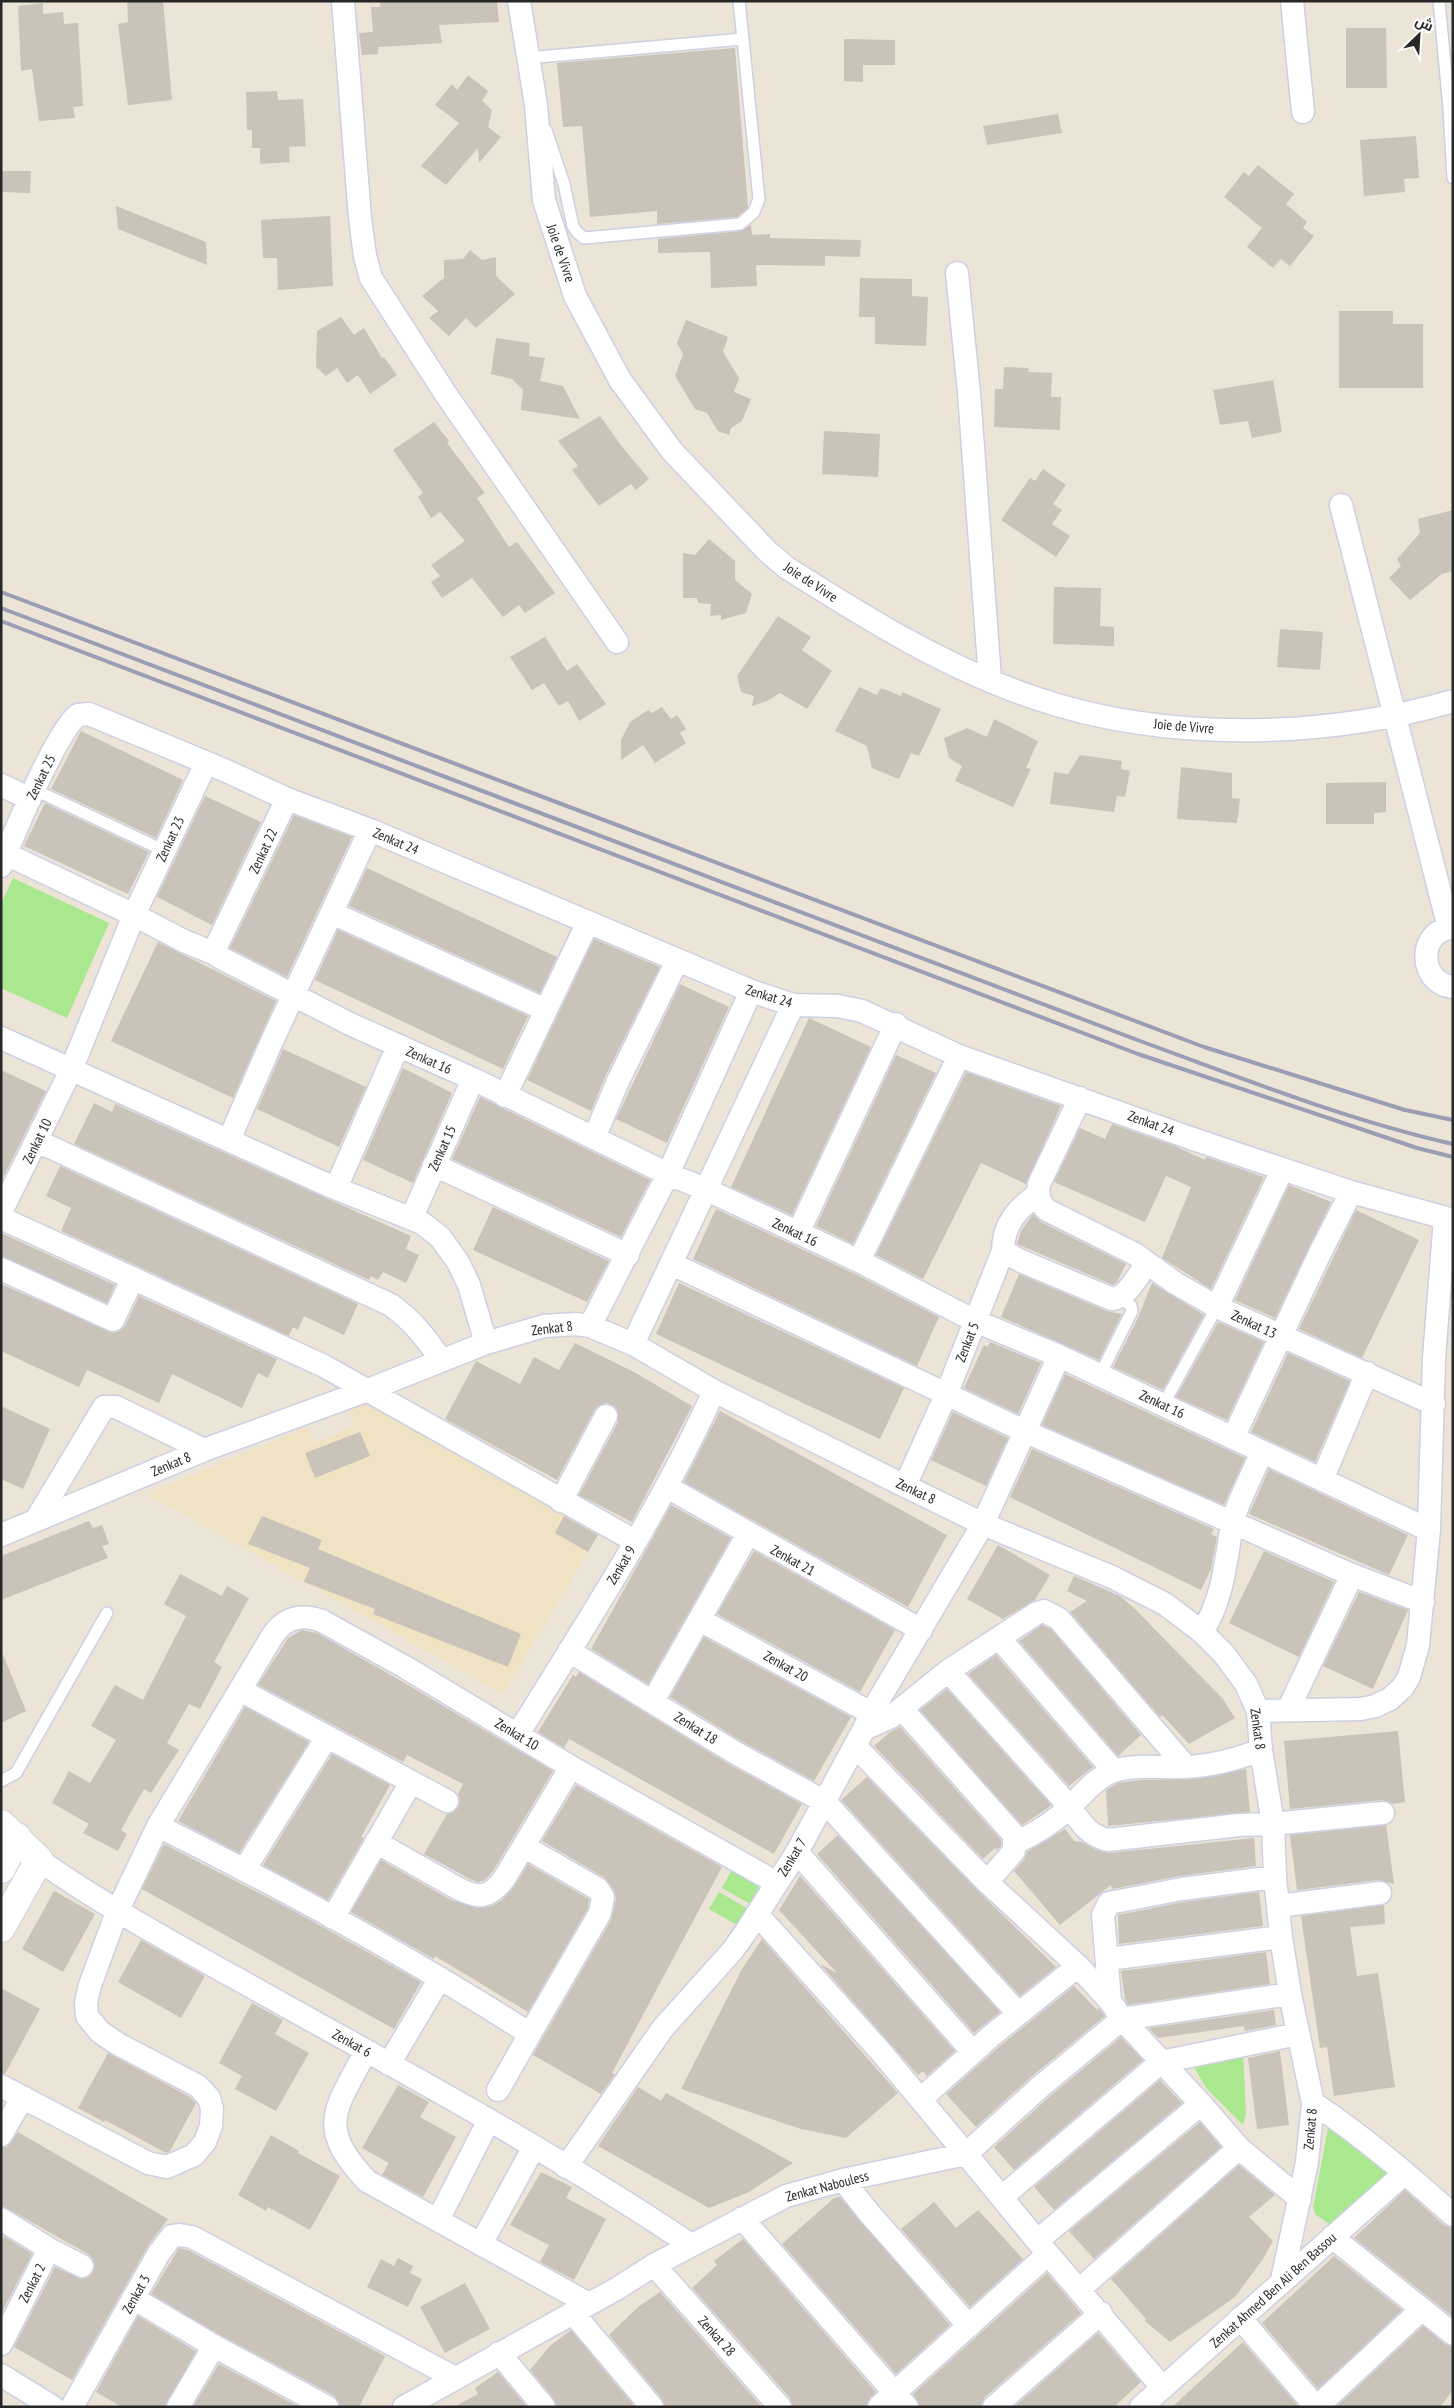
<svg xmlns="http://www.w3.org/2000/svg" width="1454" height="2408" font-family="'PT Sans Narrow',Cairo,sans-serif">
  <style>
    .education { fill: #efe3c4 }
    .green { fill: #a9e88e }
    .building { fill: #c9c3ba }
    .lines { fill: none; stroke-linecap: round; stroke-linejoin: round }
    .lane-casing { stroke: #ccd0e2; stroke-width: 14 }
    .street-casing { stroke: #ccd0e2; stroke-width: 25 }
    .secondary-casing { stroke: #ccd0e2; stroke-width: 30 }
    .lane { stroke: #fff; stroke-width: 11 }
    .street { stroke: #fff; stroke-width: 22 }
    .secondary { stroke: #fff; stroke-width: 28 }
    .rail { stroke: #9a9db4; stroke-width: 4 }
    .labels { text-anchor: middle; stroke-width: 4; stroke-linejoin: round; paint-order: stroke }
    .street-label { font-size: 14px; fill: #272727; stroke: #fff }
  </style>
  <rect width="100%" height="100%" fill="#ece4d7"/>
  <path class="education" d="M373 1399 601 1530 503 1694 148 1494 307 1427 315 1443 354 1426 348 1408Z"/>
  <path class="green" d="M13 878 109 923 67 1018 1 988V904Z
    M735 1864 763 1879 750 1904 722 1888Z
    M719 1892 748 1909 739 1926 709 1909Z
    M1243 2052 1246 2115 1243 2125 1207 2089 1192 2064Z
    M1329 2123 1387 2170 1385 2177 1331 2225 1316 2215 1313 2208Z"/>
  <path class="building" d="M127 1H163L172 100 128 105 118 24 128 22Z
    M380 1H497L499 22 439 25 442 43 378 47V54L362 55 359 33 373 32 371 7H380Z
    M43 3V14L63 12 64 24 78 23 83 106 73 107 75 118 39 121 32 69 21 71 18 6Z
    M1346 28H1386L1387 88H1346Z
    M844 39 895 40V65H863V82L844 81Z
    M735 48 748 208 737 217 657 224V211L590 217 582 126 563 127 557 63Z
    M468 75 488 91 482 101 492 110 488 127 501 137 479 163 478 148 446 185 421 166 459 123 435 105 452 84 457 90Z
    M277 91 278 100 303 99 306 146 289 147 290 162 260 164V148H252V130H247L246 92Z
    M1058 114 1062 133 987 145 983 126Z
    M1416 136 1419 178 1404 179 1405 192 1364 196 1360 140Z
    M1258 165 1294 194 1286 204 1307 222 1303 228 1314 236 1290 266 1281 259 1273 268 1247 247 1262 228 1224 197 1244 172 1249 176Z
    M1 171H31L30 193 1 192Z
    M116 206 206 242 207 265 118 229Z
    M330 216 333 286 278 290 277 258H263L261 220Z
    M751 225 752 235 770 234V238L861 240 860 257 825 256V266L756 265 757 286 711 288 710 252 658 253V239L741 231Z
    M470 250 482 260 496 257V276L515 294 476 328 466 318 449 336 429 318 438 311 422 296 444 278V260L463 259Z
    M860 278 912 279V296L928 297 926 346 875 344V317H859Z
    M1339 311H1393V324H1423V388H1339Z
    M341 317 354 335 364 328 382 358 384 357 397 375 370 394 358 375 347 383 337 368 326 376 316 367 317 331Z
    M686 320 728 337 723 352 739 378 734 392 751 399 742 421 731 428 729 435 718 431 707 413 695 409 675 376 683 354 677 343Z
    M496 338 530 343 529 356 545 358 540 381 563 386 580 419 521 410 523 390 512 379 491 374Z
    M1004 367 1029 368 1028 372 1052 373 1051 397H1061L1060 430 994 427 995 389H1003Z
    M1273 380 1282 432 1252 438 1248 421 1220 425 1213 390Z
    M600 416 623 448 649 479 636 490 631 484 599 506 572 470 578 466 558 441Z
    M434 422 449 441 447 443 485 493 477 498 509 547 517 542 555 593 525 613 519 605 503 617 472 578 442 598 431 582 440 576 431 565 465 541 440 512 431 518 418 497 423 493 393 450Z
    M824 431 880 434 878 477 822 474Z
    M1043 469 1066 485 1053 504 1062 510 1052 524 1070 536 1056 557 1001 520 1030 478 1035 481Z
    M1453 510V571L1442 574 1410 600 1389 578 1401 566 1397 559 1420 533 1418 519Z
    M709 539 735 561V580L752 594 746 613 721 620V615L710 616 711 604 698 603 697 598H683V553L695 555Z
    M1054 587 1101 588 1100 626 1114 627V646L1053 644Z
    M778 616 811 637 802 650 832 671 807 709 780 693 767 701 752 706 754 696 741 692 737 676Z
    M1280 629 1323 632 1320 670 1277 667Z
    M545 637 567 671 577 664 606 704 579 721 568 701 559 706 544 683 532 690 510 657Z
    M859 687 877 695 881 688 901 696 902 692 941 709 919 756 911 753 899 779 872 768 867 746 835 731Z
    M662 707 671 719 677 715 686 729 680 733 686 743 655 763 643 745 621 760V740L630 722 648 710 652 713Z
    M994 719 1038 741 1026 768 1031 769 1013 807 955 781 962 766 949 758 944 738 967 728 987 737Z
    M81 731 183 780 156 838 51 789Z
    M1080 755 1122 761 1121 769 1130 771 1125 797 1117 796 1114 812 1050 804 1054 772 1068 774Z
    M1181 767 1232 773V798L1240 799 1237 823 1177 819Z
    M1386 782V812L1374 813V824H1326V783Z
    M205 796 261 822 212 925 157 897Z
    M45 803 149 852 128 894 24 846Z
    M294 815 352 837 287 977 230 948Z
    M367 868 557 957 540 993 349 906Z
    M338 930 528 1016 503 1069 315 980Z
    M594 939 660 967 606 1075 591 1111 527 1080Z
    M158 942 276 1001 233 1098 111 1041Z
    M680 984 729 1007 667 1143 616 1119Z
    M809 1018 871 1047 792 1215 731 1187Z
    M283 1049 366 1087 339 1147 257 1109Z
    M896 1055 936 1073 853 1244 816 1226Z
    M403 1068 452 1093 413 1183 363 1160Z
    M1 1070 46 1091 1 1182Z
    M966 1072 1061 1106 1026 1184 981 1163 923 1279 876 1255Z
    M480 1097 650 1180 621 1237 452 1159Z
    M94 1103 112 1112 115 1104 411 1236 406 1249 419 1255 406 1283 383 1272 378 1280 371 1276 369 1280 74 1144Z
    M1112 1124 1175 1146 1205 1160 1206 1157 1264 1177 1211 1289 1162 1258 1191 1187 1166 1176 1145 1222 1054 1182 1080 1128 1105 1139Z
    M60 1166 358 1304 344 1335 304 1316 298 1330 293 1327 289 1336 61 1231 71 1208 46 1196Z
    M1289 1185 1331 1202 1275 1318 1235 1300Z
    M493 1207 609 1261 587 1302 473 1250Z
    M716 1209 853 1273 939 1317 917 1366 693 1259Z
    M1356 1210 1419 1240 1362 1358 1299 1329Z
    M1033 1214 1041 1222 1126 1264 1117 1282 1113 1285 1017 1244 1021 1231Z
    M1 1233 115 1285 107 1303 1 1256Z
    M1019 1274 1107 1311 1122 1314 1099 1360 1001 1317Z
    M679 1283 904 1388 880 1439 656 1334Z
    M1152 1283 1204 1315 1163 1390 1113 1367 1137 1320Z
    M1 1284 114 1333 120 1331 125 1326 139 1296 277 1359 268 1378 258 1373 242 1408 172 1374 159 1403 87 1370 79 1387 1 1351Z
    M1218 1322 1264 1342 1227 1420 1176 1397Z
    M990 1342 1041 1363 1018 1414 964 1388 984 1345 988 1347Z
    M575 1343 634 1372 692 1406 632 1522 579 1495 618 1422 617 1409 613 1405 605 1403 595 1409 557 1480 445 1419 476 1361 520 1384 534 1357 559 1370Z
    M1288 1353 1350 1381 1315 1462 1251 1432Z
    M1065 1374 1245 1458 1224 1505 1042 1425Z
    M1 1406 50 1429 23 1489 1 1479Z
    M720 1411 947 1535 908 1607 684 1482Z
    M953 1412 1008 1438 986 1486 931 1460Z
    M360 1432 370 1456 315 1478 305 1453Z
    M1032 1449 1214 1529 1211 1534 1217 1537 1211 1569 1201 1590 1010 1497Z
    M1269 1469 1408 1535 1389 1575 1249 1514Z
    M671 1505 731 1538 648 1684 591 1649Z
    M262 1516 322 1540 318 1549 521 1634 508 1667 373 1614 375 1609 304 1582 310 1568 248 1544Z
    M564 1516 598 1535 588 1552 555 1533Z
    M89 1521 93 1528 102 1525 109 1544 102 1546 108 1558 1 1600V1556Z
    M998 1545 1050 1575 1035 1600 1003 1619 967 1599Z
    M754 1551 895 1630 860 1692 717 1614Z
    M1264 1551 1334 1582 1299 1657 1229 1623Z
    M180 1574 222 1596 227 1586 249 1598 214 1662 222 1667 200 1709 189 1704 167 1743 179 1750 151 1793 144 1789 121 1830 127 1834 118 1851 83 1833 89 1824 52 1803 69 1771 90 1783 116 1740 91 1726 115 1685 143 1700 186 1616 164 1604Z
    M1074 1576 1120 1596 1136 1610 1223 1699 1235 1718 1189 1744 1162 1715 1160 1717 1070 1612 1087 1601 1067 1591Z
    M1359 1592 1408 1610 1373 1689 1323 1666Z
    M1042 1625 1051 1629 1141 1735 1118 1756 1019 1641Z
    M302 1630 317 1633 410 1686 553 1771 493 1871 485 1880 478 1882 470 1879 424 1854 447 1814 453 1812 458 1808 460 1801 458 1794 463 1784 407 1755 403 1762 258 1685 288 1638Z
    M704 1637 851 1717 814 1781 741 1741 670 1697Z
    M1 1650 26 1711 1 1723Z
    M996 1655 1093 1767 1069 1786 968 1674Z
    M579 1672 727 1763 802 1804 774 1854 569 1739 564 1748 538 1732 573 1675 576 1677Z
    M947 1689 1051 1805 1048 1808 1022 1825 920 1710Z
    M245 1707 309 1742 239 1853 178 1821Z
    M900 1727 1001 1840V1846L997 1850 995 1848 983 1859 874 1746 890 1732Z
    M1398 1731 1405 1802 1392 1804 1382 1800 1290 1809 1284 1741Z
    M332 1754 390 1785 361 1837 364 1838 328 1900 263 1865Z
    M1246 1769 1250 1812 1108 1826 1106 1790 1118 1783 1141 1780 1197 1779Z
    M867 1777 978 1891 1056 1967 1020 1996 841 1800Z
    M576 1785 722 1867 612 2073 615 2074 601 2094 533 2055 611 1920 616 1899 614 1890 605 1878 542 1841Z
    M1386 1825 1394 1884 1378 1880 1297 1890 1290 1835Z
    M1065 1829 1074 1841 1082 1842 1096 1850 1109 1853 1254 1838 1256 1866 1180 1876 1112 1889 1111 1885 1060 1925 1014 1871 1024 1860 1027 1852Z
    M838 1835 1000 2012 974 2033 817 1854Z
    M164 1844 294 1911 421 1982 394 2029 142 1889Z
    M381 1860 451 1900 477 1908 492 1906 502 1900 514 1887 528 1864 589 1899 588 1908 528 2012 435 1956 434 1959 351 1912Z
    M800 1876 955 2051 927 2076 923 2071 918 2075 820 1964 837 1973 779 1910Z
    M54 1891 95 1914 63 1972 22 1949Z
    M1259 1892 1263 1926 1119 1944 1118 1915 1184 1902Z
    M1384 1905 1385 1924 1350 1927 1357 1976 1378 1973 1395 2087 1334 2096 1327 2047 1320 2048 1301 1916Z
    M762 1939 898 2093 846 2138 801 2129 681 2089 742 1969Z
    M141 1940 205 1976 181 2018 118 1982Z
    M1266 1952 1270 1984 1128 2005 1125 1999 1121 1971Z
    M1074 1986 1097 2010 1099 2008 1105 2016 1031 2077 976 2127 946 2094 1000 2046Z
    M1 1988 40 2009 5 2074 1 2073Z
    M252 2003 283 2020 275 2034 309 2053 276 2111 235 2089 242 2076 219 2063Z
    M1274 2010 1276 2025 1245 2031 1244 2026 1158 2038 1149 2028Z
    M1121 2037 1143 2060 1014 2170 994 2147 1049 2097Z
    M1280 2051 1289 2125 1257 2129 1248 2058Z
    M108 2053 190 2097 196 2103 170 2151 166 2153 105 2120 104 2122 78 2108Z
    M1160 2080 1182 2103 1054 2210 1034 2187Z
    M398 2085 429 2102 420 2117 456 2137 423 2197 382 2175 389 2163 362 2148Z
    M638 2087 661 2101 666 2093 793 2163 749 2192 709 2208 598 2146Z
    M1200 2122 1221 2147 1094 2259 1069 2231Z
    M18 2132 168 2219 148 2246 72 2380 14 2347 55 2267 82 2279 89 2277 95 2266 93 2259 88 2254 1 2205V2148L8 2146Z
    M271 2135 299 2151 298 2153 340 2176 310 2230 268 2207 266 2211 238 2195Z
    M1239 2165 1275 2195 1249 2217 1273 2241 1263 2259 1235 2297 1170 2342 1145 2321 1146 2319 1111 2279Z
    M541 2172 572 2187 566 2198 606 2219 574 2280 540 2262 549 2245 510 2225Z
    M1405 2190 1444 2225 1453 2228V2317L1354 2238Z
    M840 2197 950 2325 896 2374 782 2244 834 2198Z
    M934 2202 956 2228 978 2210 1023 2259 970 2307 901 2229Z
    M4 2236 32 2254 1 2314V2242Z
    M743 2239 876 2392 870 2398 866 2407H793L790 2398 692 2288 717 2265 714 2261Z
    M179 2248 188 2250 385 2356 359 2407H340L338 2401 333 2395 220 2335 151 2294Z
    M1334 2256 1402 2310 1318 2389 1262 2323Z
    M398 2258 413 2266 410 2273 422 2279 408 2307 367 2287 381 2259 394 2266Z
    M1047 2273 1081 2313 985 2397 981 2407H920L913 2394Z
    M465 2283 490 2329 445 2353 420 2307Z
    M660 2292 762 2407H665L662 2399 609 2335 638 2307Z
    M138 2316 196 2351 165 2407H122L96 2392Z
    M1423 2326 1445 2344 1453 2347V2390L1440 2407H1336Z
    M571 2330 635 2407H557L554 2399 530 2370 550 2346Z
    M1098 2333 1141 2382 1114 2407H1014Z
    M1243 2342 1299 2407H1172Z
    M219 2364 299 2407H193Z
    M498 2372 527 2407H454L478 2394 475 2388Z"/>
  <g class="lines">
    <defs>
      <path id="lane" d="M1439 1 1449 108H1453
        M527 58 743 39 739 1
        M1449 108 1453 178
        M546 130 564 184 573 226 577 232 584 238 740 224 754 212 759 199 743 39
        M35 790 165 851
        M1100 1375 1132 1311 1131 1306 1121 1297
        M1163 1405 1217 1307
        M1 1781 16 1773 107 1613"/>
      <path id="street" d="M343 1 360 218 365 256 371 278 445 393 617 642
        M519 1 536 105 544 200 575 296 620 380 672 451 768 552 787 568C866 618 946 668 1035 698 1164 742 1322 739 1453 701
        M1292 1 1303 112
        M957 273 969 393 990 679
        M1341 505 1449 928
        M1 785 30 799
        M287 799 213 953 221 958 350 1024 473 1079 668 1174 705 1189 859 1261 975 1321 1059 1356 1429 1530
        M6 854 134 915 184 941 213 953
        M1 866C12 838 57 730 78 715L89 714 224 770 287 799 370 830 751 991 793 1005 838 1006 862 1011 959 1056 1196 1140 1351 1192 1453 1220
        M332 913 546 1010
        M1453 928C1417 929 1418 984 1453 987
        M1 1038 330 1186 422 1223 440 1237 458 1262 469 1285 486 1343
        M505 1096 588 922
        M1080 1098 1039 1184C1037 1196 1039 1202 1047 1210L1135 1254 1175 1283 1217 1307 1434 1404
        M594 1138 618 1081 677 961
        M229 1140 272 1041 370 830
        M37 1141 391 1305C413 1321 426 1338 441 1360
        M434 1165 628 1255
        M336 1188 398 1046
        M1 1212 71 1070 134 915 206 763
        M412 1217 473 1079
        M1 1218 324 1366 635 1541
        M798 1233 896 1024
        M1003 1251C1003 1224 1018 1208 1038 1194
        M859 1261 959 1056
        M672 1264 1024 1431 1352 1575 1423 1602
        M1 1269 113 1320 133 1278
        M1217 1307 1282 1170
        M590 1326 668 1174 751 991
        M633 1344 793 1005
        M1233 1438 1320 1253 1351 1192
        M1322 1480 1367 1373
        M905 1486 946 1395 1003 1251 1021 1261 1112 1299C1128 1297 1138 1275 1147 1263
        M667 1487 921 1630
        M561 1501 606 1416
        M36 1520 104 1407H116L204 1450
        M1 1535 204 1450 368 1390 486 1343 544 1326 576 1324 590 1326 633 1344 714 1391 905 1486 983 1524 1112 1577 1165 1604 1202 1632 1224 1654 1246 1684 1258 1711 1261 1750 1273 1824 1275 1877 1281 1937 1290 1994 1313 2103 1307 2162 1282 2280
        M700 1620 871 1713
        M1202 1632C1223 1600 1226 1560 1232 1524 1236 1505 1254 1471 1262 1452
        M999 1638 1114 1771
        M569 1651 734 1752 825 1802 1018 2013
        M948 1671 1070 1807C1081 1823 1089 1836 1108 1840L1239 1825 1273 1824 1383 1813
        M240 1690 447 1801
        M653 1701 748 1534
        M902 1709 1014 1835V1851L987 1882
        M1288 1710 1352 1575
        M1258 1711 1361 1709 1375 1706 1390 1699 1402 1688 1409 1677 1418 1645 1429 1530 1434 1358 1445 1218
        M864 1729 891 1717 948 1671 1037 1613 1044 1611 1059 1619 1186 1767
        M518 1734C587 1622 660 1511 714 1391
        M855 1746 987 1882 1078 1966 1110 2001 1122 2019 1201 2104 1239 2148 1300 2199
        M158 1826C285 1889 410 1957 530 2034L600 1913 603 1897 598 1889 525 1847
        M376 1842 457 1888C479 1899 488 1899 504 1879L571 1767
        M1015 1843C1035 1834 1054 1822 1070 1807 1083 1794 1095 1778 1114 1771 1136 1764 1163 1768 1186 1767 1212 1766 1237 1759 1261 1750
        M797 1852 973 2052
        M39 1860C114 1913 195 1955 275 2000 415 2078 557 2155 691 2245
        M244 1870 327 1737
        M1278 1906 1380 1893
        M757 1914 881 2052 966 2154 1040 2087 1122 2019 1290 1994
        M333 1918 411 1782
        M1108 1959 1281 1937
        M1110 2001 1103 1915 1109 1903 1182 1889 1275 1877
        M366 2051C336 2109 315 2126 367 2181L589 2304
        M389 2064 440 1978
        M1 2086 148 2163 167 2167 194 2155 205 2142 211 2126 212 2109 209 2098 198 2086 118 2044 100 2032 87 2016 86 2003 90 1985 117 1912 158 1826 273 1635C286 1616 302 1614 322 1621L405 1667 571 1767 777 1883
        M498 2090 530 2034
        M922 2098 991 2036 1078 1966
        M1313 2103C1363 2136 1408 2175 1453 2215
        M1 2135 23 2097
        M566 2167 663 2028 733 1950 745 1933 797 1852 864 1729 871 1713 983 1524 1059 1356
        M843 2180 869 2213 969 2326
        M1002 2197 1161 2062 1298 2034
        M742 2218 907 2407
        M1 2219 49 2249 82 2266
        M438 2220 489 2120
        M1332 2237 1453 2334
        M1038 2240 1201 2104
        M482 2242 534 2147
        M654 2265 780 2407
        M1080 2289 1239 2148
        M133 2298 214 2346 327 2407
        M573 2313 652 2407
        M1240 2318 1316 2407
        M1 2344 49 2249
        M499 2353 544 2407
        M1 2375 53 2407
        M72 2407 159 2253 172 2236 180 2235 192 2237 455 2378
        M178 2407 214 2346
        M404 2407 618 2288 654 2265 786 2196 843 2180 966 2154 1048 2254 1163 2388
        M879 2407 1048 2254
        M994 2407 1101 2313
        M1141 2407 1405 2173
        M1317 2407 1422 2309"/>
      <path id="secondary" d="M1 1824 39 1860 1 1928
        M1 1869 17 1837"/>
    </defs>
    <use href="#lane" class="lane-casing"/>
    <use href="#street" class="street-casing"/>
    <use href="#secondary" class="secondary-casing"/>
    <use href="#lane" class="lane"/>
    <use href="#street" class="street"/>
    <use href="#secondary" class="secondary"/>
    <path class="rail" d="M1 592 1204 1047 1405 1110 1453 1120
      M1 608 1140 1041C1242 1078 1346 1120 1453 1144
      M1 621 1138 1054 1417 1148 1453 1157"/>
  </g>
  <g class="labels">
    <g class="street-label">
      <text transform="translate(561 253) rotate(71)" y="5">Joie de Vivre</text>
      <text transform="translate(811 582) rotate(33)" y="5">Joie de Vivre</text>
      <text transform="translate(1184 726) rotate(5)" y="5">Joie de Vivre</text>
      <text transform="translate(41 777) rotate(-64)" y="5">Zenkat 25</text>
      <text transform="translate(170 839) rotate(-65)" y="5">Zenkat 23</text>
      <text transform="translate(396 841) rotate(23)" y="5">Zenkat 24</text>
      <text transform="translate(263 851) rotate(-65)" y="5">Zenkat 22</text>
      <text transform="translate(769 996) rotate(17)" y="5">Zenkat 24</text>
      <text transform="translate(429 1060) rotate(24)" y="5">Zenkat 16</text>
      <text transform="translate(1151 1123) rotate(20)" y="5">Zenkat 24</text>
      <text transform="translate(37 1141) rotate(-64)" y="5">Zenkat 10</text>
      <text transform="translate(442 1148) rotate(-66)" y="5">Zenkat 15</text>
      <text transform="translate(795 1232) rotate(25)" y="5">Zenkat 16</text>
      <text transform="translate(1254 1324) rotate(25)" y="5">Zenkat 13</text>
      <text transform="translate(552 1328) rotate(-7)" y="5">Zenkat 8</text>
      <text transform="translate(967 1342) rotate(-69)" y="5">Zenkat 5</text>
      <text transform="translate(1162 1404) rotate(25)" y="5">Zenkat 16</text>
      <text transform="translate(171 1464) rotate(-23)" y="5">Zenkat 8</text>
      <text transform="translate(916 1491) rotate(25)" y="5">Zenkat 8</text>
      <text transform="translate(793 1560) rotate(29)" y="5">Zenkat 21</text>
      <text transform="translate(621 1565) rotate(-59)" y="5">Zenkat 9</text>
      <text transform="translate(786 1666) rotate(29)" y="5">Zenkat 20</text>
      <text transform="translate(696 1728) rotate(32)" y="5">Zenkat 18</text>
      <text transform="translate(1258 1729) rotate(82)" y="5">Zenkat 8</text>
      <text transform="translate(517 1734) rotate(31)" y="5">Zenkat 10</text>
      <text transform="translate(792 1857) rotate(-59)" y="5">Zenkat 7</text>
      <text transform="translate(352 2043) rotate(29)" y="5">Zenkat 6</text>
      <text transform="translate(1310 2129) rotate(-85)" y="5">Zenkat 8</text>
      <text transform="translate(827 2186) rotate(-15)" y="5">Zenkat Nabouless</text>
      <text transform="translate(32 2283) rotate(-63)" y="5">Zenkat 2</text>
      <text transform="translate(1273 2290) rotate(-42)" y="5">Zenkat Ahmed Ben Ali Ben Bassou</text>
      <text transform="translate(136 2294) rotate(-61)" y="5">Zenkat 3</text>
      <text transform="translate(717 2336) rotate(48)" y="5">Zenkat 28</text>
    </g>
  </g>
  <rect width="1454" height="2408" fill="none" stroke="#272727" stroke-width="5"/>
  <g transform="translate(1419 35) rotate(25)" stroke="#ffffff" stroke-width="4" paint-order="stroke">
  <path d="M0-4L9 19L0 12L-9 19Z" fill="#272727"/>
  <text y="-8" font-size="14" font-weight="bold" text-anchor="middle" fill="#272727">ش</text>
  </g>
</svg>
